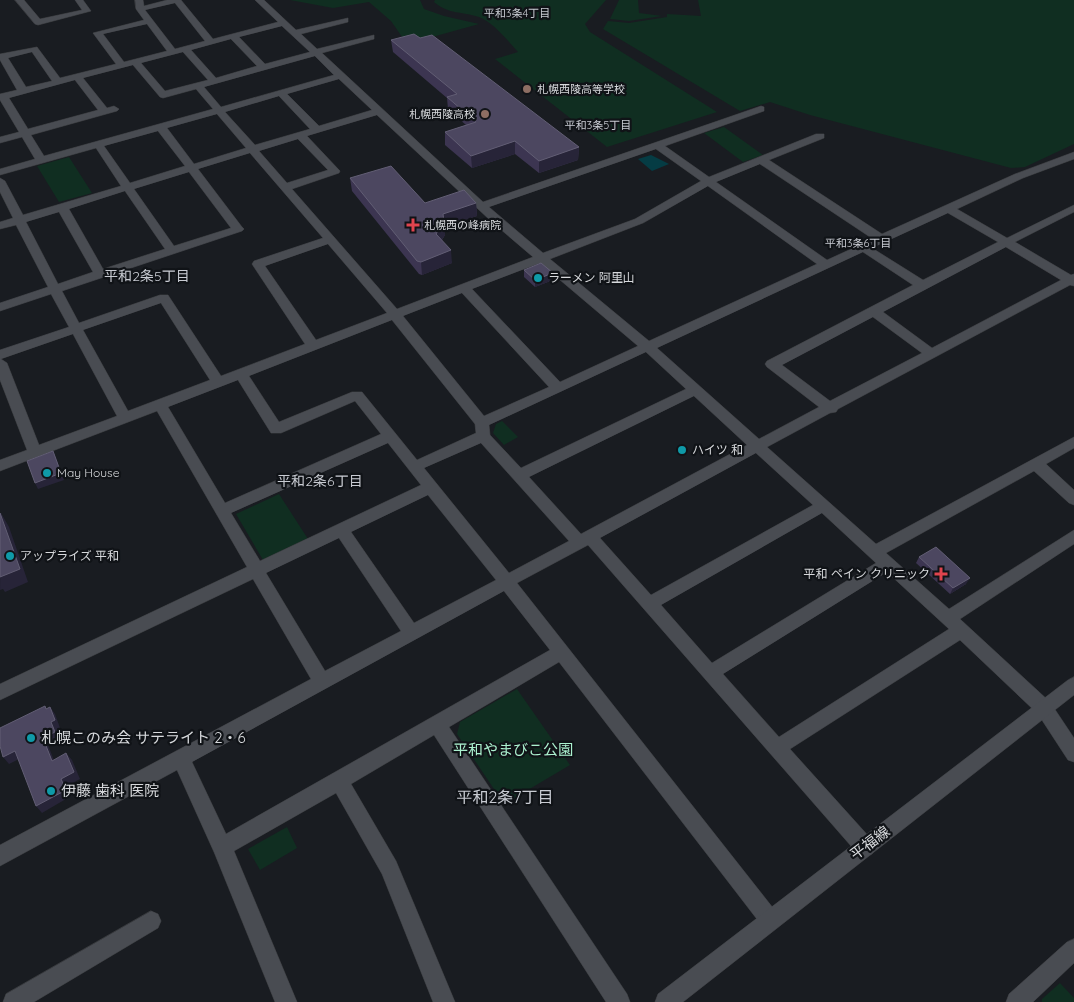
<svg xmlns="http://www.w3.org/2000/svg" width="1074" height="1002" font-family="Quicksand,'Noto Sans JP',sans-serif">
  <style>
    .green { fill: #102e21 }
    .water { fill: #053c44 }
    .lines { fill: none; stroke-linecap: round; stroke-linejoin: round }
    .minor-casing { stroke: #37393c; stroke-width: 1 }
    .tertiary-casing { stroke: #37393c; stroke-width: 1 }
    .minor { fill: #494c52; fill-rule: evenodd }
    .tertiary { fill: #494c52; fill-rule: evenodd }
    .wall { fill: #3c3551 }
    .shaded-wall { fill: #272438 }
    .building { fill: #4c4760; stroke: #625e74 }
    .education-dot { fill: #8d6e63; stroke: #101317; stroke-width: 2 }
    .health-dot { fill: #e0444e; stroke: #101317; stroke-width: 2 }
    .culture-dot { fill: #0f9aa8; stroke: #101317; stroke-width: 2 }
    .labels { text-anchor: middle; stroke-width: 4.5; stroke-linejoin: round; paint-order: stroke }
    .far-neighbourhood-label { font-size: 11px; fill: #c8cbd2; stroke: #101317 }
    .far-poi-label { font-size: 11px; fill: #d7d9dc; stroke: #101317; text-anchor: start }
    .poi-label { font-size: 12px; fill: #d7d9dc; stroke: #101317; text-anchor: start }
    .neighbourhood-label { font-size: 14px; fill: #c8cbd2; stroke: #101317 }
    .near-poi-label { font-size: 15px; fill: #d7d9dc; stroke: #101317; text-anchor: start }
    .near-park-label { font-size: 15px; fill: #abf1cf; stroke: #101317 }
    .near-street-label { font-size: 15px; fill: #d7d9dc; stroke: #101317 }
    .near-neighbourhood-label { font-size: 16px; fill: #c8cbd2; stroke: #101317 }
  </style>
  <rect width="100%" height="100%" fill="#191c21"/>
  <path class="green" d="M290 0H420L424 9 444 16 479 24 407 44 391 21 369 2 333 8Z
    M435 0H606L585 24 590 32 717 112 607 147 495 59 518 52C507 40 494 23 479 17 461 11 450 15 434 2Z
    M619 0H638L639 13 662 16 629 21 610 19Z
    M698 0H1074V144L1025 167 1011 168 810 115 770 102 740 111 603 29 608 21 629 23 667 17V14L701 16Z
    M724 127 763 155 743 162 704 133Z
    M69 157 92 193 59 202 37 166Z
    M502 421 518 437 504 445 493 433 496 424Z
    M279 494 308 539 263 560 236 514Z
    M517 689 570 765 504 804 457 734 460 722Z
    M287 827 297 848 260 870 248 849Z
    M1060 983 1074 998V1002H1042V999Z"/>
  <path class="water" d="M651 155 669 164 652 171 638 159Z"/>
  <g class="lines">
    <defs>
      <path id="minor" d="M15 0H24L40 19 82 10 75 0H83L91 11 38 25 35 24Z
        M135 0H143L144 6 167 0H181L213 39 278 22 255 0H264L296 30 348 18V22L301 34 317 49 374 35V39L322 53 483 202 761 106 764 107V111L665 146 709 177 816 134H824V138L769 160 882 234 1015 174 1074 152V159L1023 178 957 209 1007 238 1074 205V212L1015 242 1071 275 1074 274V286L1070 285 838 409 836 412 830 413 767 447 876 544 1074 437V448L1046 464 1074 490V505L1069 503 1034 471 886 553 949 609 1074 530V544L960 619 1050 702 1074 738V762L1068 760 1038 714 960 640 790 749 872 840 875 847 872 854 865 857 858 854 588 545 517 583 777 913 780 920 777 927 770 930 763 927 559 662 449 727 627 994 630 1002H606L434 735 351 784 396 861 455 1002H433L382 874 336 793 234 851 297 1002H275L214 852 177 770 0 866V845L311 679 253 579 0 700V684L247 567 157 411 0 471V460L27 450 0 380V350L69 327 51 294 0 311V303L48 287 16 225 0 229V222L13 218 0 192V178L5 181 23 215 121 186 96 148 0 175V169L35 159 22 137 0 143V137L19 132 0 100V94L17 90 0 60V54L37 47 60 78 116 64 93 33 144 20 136 9ZM175 3 205 41 175 49 145 10ZM147 24 167 51 124 62 103 34ZM282 26 310 52 265 64 239 37ZM231 39 257 66 216 78 191 50ZM32 52 52 81 26 87 8 58ZM183 52 208 80 165 91 141 63ZM315 56 334 75 221 107 204 87ZM133 65 160 97 163 98 196 89 213 109 44 156 31 135 117 111 119 109 114 106 107 108 83 78ZM339 79 372 110 319 126 287 94ZM75 80 98 110 28 129 9 98ZM279 96 310 129 255 145 225 112ZM217 114 246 148 194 164 167 128ZM377 115 492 222 533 257 397 309 292 189 339 173 340 171 307 136ZM158 131 185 166 130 183 104 146ZM298 139 328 170 287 183 259 151ZM656 149 701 181 635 219 543 253 489 207ZM250 153 323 238 254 261 252 264 305 344 221 376 168 295H160L79 323 62 291 242 231 244 229 242 227 198 169ZM760 164 873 239 827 260 716 182ZM189 172 231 228 174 246 134 189ZM708 186 817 264 649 341 550 259 643 223ZM125 191 165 249 103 269 69 209ZM59 212 93 272 58 284 26 222ZM948 213 998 242 923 280 872 248ZM328 244 387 313 316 340 265 266ZM1006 247 1061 280 932 348 883 312ZM863 252 913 285 767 361 765 364 767 367 819 407 759 439 657 348ZM540 263 638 346 560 382 472 289ZM462 293 549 387 484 416 403 316ZM161 303 210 380 128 411 83 330ZM873 317 922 353 830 401 782 365ZM392 320 475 424 476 433 417 460 362 392H352L279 422 249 376ZM73 334 117 416 39 445 7 363 1 359ZM646 352 686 389 521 468 490 435 489 425ZM238 380 271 433H281L355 401 381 434 225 503 168 407ZM694 396 747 445 581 534 529 477ZM388 443 421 485 260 561 231 513ZM481 443 569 541 509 573 424 468ZM756 453 813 505 651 595 600 538ZM428 495 496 580 414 623 351 532ZM822 513 876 563 712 663 661 605ZM339 538 401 631 325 671 266 573ZM887 572 949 629 779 737 723 674ZM504 591 550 650 226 834 192 762Z
        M151 911 158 914 161 921 158 928 34 1002H3L6 994Z
        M1074 939V963L1033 1002H1006L1009 994 1067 942Z"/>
      <path id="tertiary" d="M1074 677V695L683 1002H655L658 994 1068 680Z"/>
    </defs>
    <use href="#minor" class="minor-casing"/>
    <use href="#tertiary" class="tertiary-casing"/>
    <use href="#minor" class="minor"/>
    <use href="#tertiary" class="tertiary"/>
  </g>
  <path class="wall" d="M420 38 579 147 578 160 539 173 515 154 472 168 445 145V132L466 125 448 109 447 98 393 52 391 40Z
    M350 178 425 203H476L477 216 445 226V235L442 240 452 263 422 275 419 274 352 191Z
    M524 270 553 273V280L535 287 524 277Z
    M919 557 966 584 950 594 916 563Z"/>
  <path class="shaded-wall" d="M515 141V154L472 168 471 156Z
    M579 147 578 160 539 173V161Z
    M476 203 477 216 445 226V235L437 247 436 234 443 214Z
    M451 250 452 263 422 275 421 262Z
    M553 273V280L535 287V280Z
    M53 451 56 458 64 480 38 489 35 483Z
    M1 513 9 527 28 582 5 592 3 589 0 590Z
    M970 578 966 584 950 594 953 588Z
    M50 707 55 714 60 728 57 729 60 739 48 745 57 768 52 761 43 738 51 722Z
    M15 751 21 758 9 764 3 757Z
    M66 753 72 760 80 779 67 786 71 796 42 813 36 806Z"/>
  <path class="building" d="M414 34 420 38 432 35 579 147 539 161 515 141 471 156 445 132 476 122 447 97 457 94 391 40Z
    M391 166 425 203 464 190 476 203 443 214 444 222 436 234 451 250 421 262 417 261 350 178Z
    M541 263 553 273 535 280 524 270Z
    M53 451 61 473 35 483 27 461Z
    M0 513 20 569 0 577Z
    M936 547 970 578 953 588 919 557Z
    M45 706 46 709 50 707 55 720 51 722 55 732 43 738 52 761 66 753 74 772 61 779 66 790 36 806 15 751 3 757 0 746V728Z"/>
  <g class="education-dot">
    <circle cx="527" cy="89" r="5"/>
    <circle cx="485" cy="114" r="5"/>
  </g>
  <g class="health-dot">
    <path d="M410.5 217.5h5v5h5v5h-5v5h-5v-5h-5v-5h5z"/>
    <path d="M938.5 566.5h5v5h5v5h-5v5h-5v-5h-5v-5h5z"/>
  </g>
  <g class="culture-dot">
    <circle cx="538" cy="278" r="5"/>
    <circle cx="682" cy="450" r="5"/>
    <circle cx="47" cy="473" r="5"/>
    <circle cx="10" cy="556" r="5"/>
    <circle cx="31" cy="738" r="5"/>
    <circle cx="51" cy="791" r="5"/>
  </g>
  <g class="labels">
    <g class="far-neighbourhood-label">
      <text x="517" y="17">平和3条4丁目</text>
      <text x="598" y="129">平和3条5丁目</text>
      <text x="858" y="247">平和3条6丁目</text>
    </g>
    <g class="far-poi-label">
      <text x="537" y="93">札幌西陵高等学校</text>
      <text x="475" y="118" text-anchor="end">札幌西陵高校</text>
      <text x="424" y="229">札幌西の峰病院</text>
    </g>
    <g class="poi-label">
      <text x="548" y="282">ラーメン 阿里山</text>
      <text x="692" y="454">ハイツ 和</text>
      <text x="57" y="477">May House</text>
      <text x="20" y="560">アップライズ 平和</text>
      <text x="930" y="578" text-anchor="end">平和 ペイン クリニック</text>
    </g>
    <g class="neighbourhood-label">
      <text x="147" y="281">平和2条5丁目</text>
      <text x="320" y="486">平和2条6丁目</text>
    </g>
    <g class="near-poi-label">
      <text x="41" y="743">札幌このみ会 サテライト 2・6</text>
      <text x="61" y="796">伊藤 歯科 医院</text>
    </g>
    <g class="near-park-label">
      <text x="513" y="755">平和やまびこ公園</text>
    </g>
    <g class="near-street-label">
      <text transform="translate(870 843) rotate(-37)" y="5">平福線</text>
    </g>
    <g class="near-neighbourhood-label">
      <text x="505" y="803">平和2条7丁目</text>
    </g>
  </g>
</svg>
